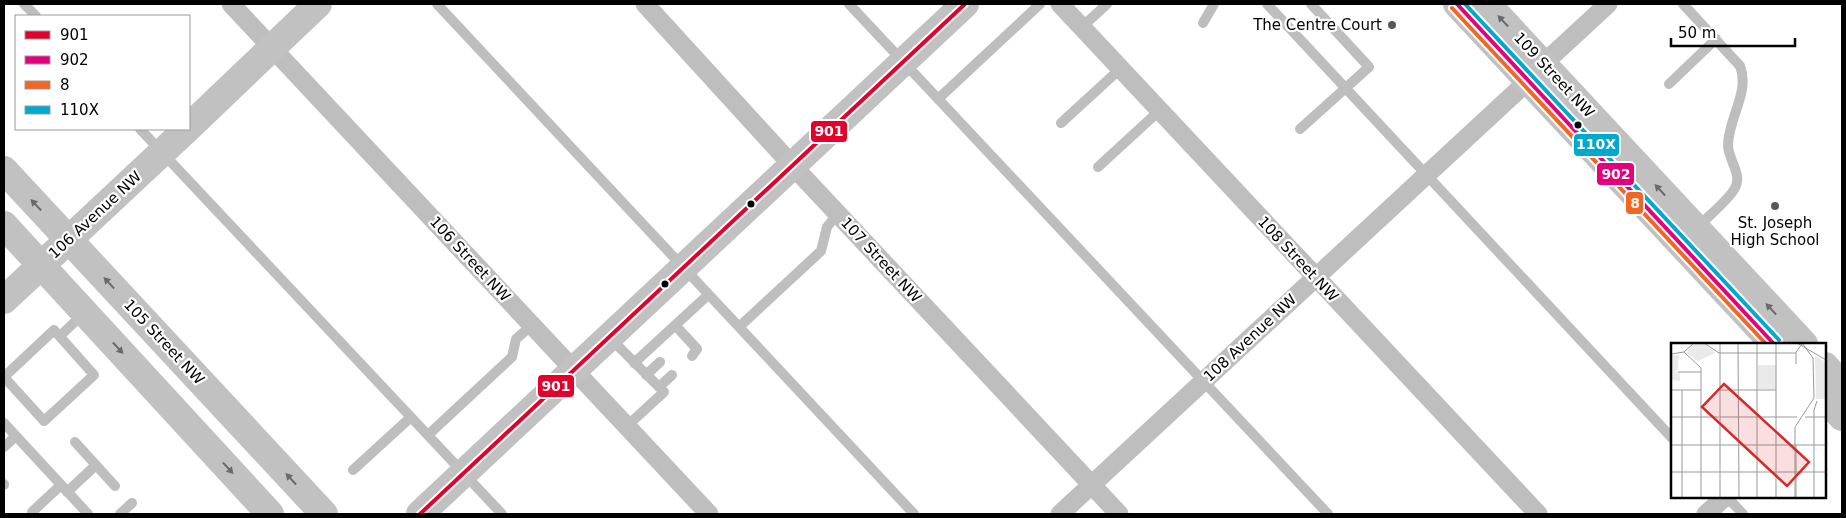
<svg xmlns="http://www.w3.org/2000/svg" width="1846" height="518" font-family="'DejaVu Sans',sans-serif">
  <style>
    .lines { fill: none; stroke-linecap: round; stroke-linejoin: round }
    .lane { stroke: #bebebe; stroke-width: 10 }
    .street { stroke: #bebebe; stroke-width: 19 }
    .secondary { stroke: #c1c1c1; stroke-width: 28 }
    .bus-1-casing { stroke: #fff; stroke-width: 8 }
    .bus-2-casing { stroke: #fff; stroke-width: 8 }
    .bus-3-casing { stroke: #fff; stroke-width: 8 }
    .bus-4-casing { stroke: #fff; stroke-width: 8 }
    .bus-1 { stroke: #e4002b; stroke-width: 4 }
    .bus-2 { stroke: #e5007d; stroke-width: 4 }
    .bus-3 { stroke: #f26522; stroke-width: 4 }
    .bus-4 { stroke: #00a9ce; stroke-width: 4 }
    .oneway { fill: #6a6a6a }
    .poi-dot { fill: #595959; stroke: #fff; stroke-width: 2 }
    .bus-dot { fill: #000; stroke: #fff; stroke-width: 2 }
    .labels { text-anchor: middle; stroke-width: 4.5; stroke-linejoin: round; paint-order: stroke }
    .poi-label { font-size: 15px; fill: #000; stroke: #fff; text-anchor: end }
    .street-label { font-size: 15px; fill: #000; stroke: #fff }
    .inset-road { fill: none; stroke: #999; stroke-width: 1 }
    .view { fill: #d62828; fill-opacity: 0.15; stroke: #d62828; stroke-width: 2.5 }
    .inset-edge { fill: none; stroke: #000; stroke-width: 2.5 }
    .line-badge { stroke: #fff; stroke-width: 2 }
    .badge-label { font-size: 14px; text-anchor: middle; font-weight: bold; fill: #fff }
  </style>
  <rect width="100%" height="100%" fill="#fff"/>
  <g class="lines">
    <path class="lane" d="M24 4 36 16
      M437 4 914 514
      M849 4 1328 514
      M1267 4 1672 438
      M1683 4 1740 66C1750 92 1729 117 1728 144 1727 158 1743 174 1735 188 1728 201 1707 217 1697 228
      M1203 23 1214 4
      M1082 27 1107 4
      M1669 84 1716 39
      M938 99 1040 4
      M1061 123 1120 69
      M140 129 502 514
      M1300 129 1369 67 1311 4
      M1098 167 1159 111
      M675 325 697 349 692 356
      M739 327 821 251 827 227 838 213
      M54 330 94 375 44 421 4 377Z
      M60 336 84 313
      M610 338 664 392 627 426
      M634 363 708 295
      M646 375 660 362
      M659 387 672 375
      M4 423 88 514
      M428 435 512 357 516 339 532 325
      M75 442 115 486
      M4 447 16 436
      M353 470 411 417
      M4 484V485
      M67 492 96 465
      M1727 497 1743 514
      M32 512 61 485
      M120 514 132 503"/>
    <path class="street" d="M231 4 709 514
      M645 4 792 165 1119 514
      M1060 4 1538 514
      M1543 64 1608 4
      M1060 514 1528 81
      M1706 514 1725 497"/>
    <path class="secondary" d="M1457 4 1774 344
      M1487 4 1804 344
      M189 127 318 4
      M4 170 324 514
      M4 225 270 514
      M4 300 187 129
      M1825 366 1842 385
      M1825 398 1842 417
      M420 514 965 4"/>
    <defs>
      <path id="bus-1" d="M420 514 965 4"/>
      <path id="bus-2" d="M1457 4 1774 344"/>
      <path id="bus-3" d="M1452 8 1766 344"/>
      <path id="bus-4" d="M1465 4 1779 340"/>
    </defs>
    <use href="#bus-1" class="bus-1-casing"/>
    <use href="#bus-2" class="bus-2-casing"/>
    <use href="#bus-3" class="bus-3-casing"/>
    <use href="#bus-4" class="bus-4-casing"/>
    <use href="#bus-1" class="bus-1"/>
    <use href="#bus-2" class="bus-2"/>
    <use href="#bus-3" class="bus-3"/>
    <use href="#bus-4" class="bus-4"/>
  </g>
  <defs><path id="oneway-solid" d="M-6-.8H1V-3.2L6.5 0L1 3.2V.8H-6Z" transform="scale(1.25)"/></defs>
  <g class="oneway">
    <use href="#oneway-solid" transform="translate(1503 21) rotate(-133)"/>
    <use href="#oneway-solid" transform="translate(1660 190) rotate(-133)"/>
    <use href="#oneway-solid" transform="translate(36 205) rotate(-133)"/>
    <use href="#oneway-solid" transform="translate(109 283) rotate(-133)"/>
    <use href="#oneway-solid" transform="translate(1771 309) rotate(-133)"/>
    <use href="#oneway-solid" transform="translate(118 348) rotate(47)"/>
    <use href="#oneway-solid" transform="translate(228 468) rotate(47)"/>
    <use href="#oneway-solid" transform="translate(291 479) rotate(-133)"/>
  </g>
  <g class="poi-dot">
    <circle cx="1392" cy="25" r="5"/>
    <circle cx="1775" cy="206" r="5"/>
  </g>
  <g class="bus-dot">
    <circle cx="1578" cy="125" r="4.5"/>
    <circle cx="751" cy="204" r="4.5"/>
    <circle cx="665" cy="284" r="4.5"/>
  </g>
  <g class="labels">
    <g class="poi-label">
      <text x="1382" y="30">The Centre Court</text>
      <text x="1775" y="228" text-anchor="middle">St. Joseph<tspan x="1775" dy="17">High School</tspan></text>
    </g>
    <g class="street-label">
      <text transform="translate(1554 75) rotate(47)" y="5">109 Street NW</text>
      <text transform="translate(95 215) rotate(-43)" y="5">106 Avenue NW</text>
      <text transform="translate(470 259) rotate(47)" y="5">106 Street NW</text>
      <text transform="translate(1298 259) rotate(47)" y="5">108 Street NW</text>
      <text transform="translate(881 260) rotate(47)" y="5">107 Street NW</text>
      <text transform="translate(1250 338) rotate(-43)" y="5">108 Avenue NW</text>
      <text transform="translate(164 342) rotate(47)" y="5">105 Street NW</text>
    </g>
  </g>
  <g transform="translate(1671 343)">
    <rect width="155" height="155" fill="#fff"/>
    <path d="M24 0H32L44 10 27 18 15 10ZM0 12H8L7 27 4 28 9 30V38L0 37ZM144 13 155 19V56H145ZM87 22H105V46H87Z" fill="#eaeaea"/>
    <path class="inset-road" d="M33 0 48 10H125M49 0V155M67 0 68 155M126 0 155 17M13 9 30 25V155M0 11 13 9 23 0M125 21V9L131 1M7 29H30M0 47H30M11 47V155M48 47H105M0 74H48M49 74H126M134 74H155M0 102H155M0 129H155M86 155V0M105 155V0M124 155V84L143 55 142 15 131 0M125 155V102M143 155V67L146 58"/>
    <path class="view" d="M53 41 138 119 116 143 31 64Z"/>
    <rect width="155" height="155" class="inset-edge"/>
  </g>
  <g class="line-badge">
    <rect x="810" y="120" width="38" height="23" rx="5" fill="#e4002b"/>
    <rect x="1573" y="133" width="47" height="24" rx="5" fill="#00a9ce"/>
    <rect x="1596" y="162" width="39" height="24" rx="5" fill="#e5007d"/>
    <rect x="1625" y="191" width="19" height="24" rx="5" fill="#f26522"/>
    <rect x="537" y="374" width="38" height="24" rx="5" fill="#e4002b"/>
  </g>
  <g class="badge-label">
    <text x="829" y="136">901</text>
    <text x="1596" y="149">110X</text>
    <text x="1616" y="179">902</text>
    <text x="1635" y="208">8</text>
    <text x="556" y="391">901</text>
  </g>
  <rect width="1846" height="518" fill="none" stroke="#000000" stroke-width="10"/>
  <rect x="15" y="15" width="175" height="115" fill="#ffffff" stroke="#999999"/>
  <rect x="25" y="31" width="25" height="8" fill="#e4002b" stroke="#999999"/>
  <text x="60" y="40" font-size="15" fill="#000000">901</text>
  <rect x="25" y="56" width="25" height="8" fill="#e5007d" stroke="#999999"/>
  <text x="60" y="65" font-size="15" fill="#000000">902</text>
  <rect x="25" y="81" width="25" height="8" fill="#f26522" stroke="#999999"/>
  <text x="60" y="90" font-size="15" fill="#000000">8</text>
  <rect x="25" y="106" width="25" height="8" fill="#00a9ce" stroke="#999999"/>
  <text x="60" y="115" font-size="15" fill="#000000">110X</text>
  <path d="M1671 38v8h124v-8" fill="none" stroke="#000000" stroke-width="2.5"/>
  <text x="1678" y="38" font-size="15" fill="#000000" stroke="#ffffff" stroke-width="4" paint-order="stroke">50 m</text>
</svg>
